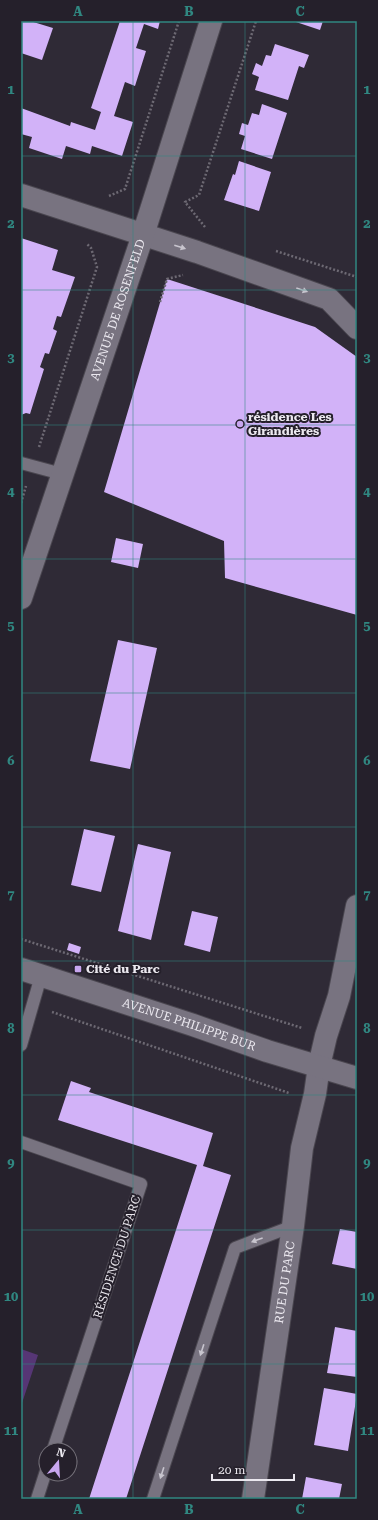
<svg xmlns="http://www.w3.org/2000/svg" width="378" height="1520" font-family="'Roboto Serif',serif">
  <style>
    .grass { fill: #563675 }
    .building { fill: #d2b2f8 }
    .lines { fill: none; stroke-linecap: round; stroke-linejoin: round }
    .lane-casing { stroke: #4a464f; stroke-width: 14 }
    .street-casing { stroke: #4a464f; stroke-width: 24 }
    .secondary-casing { stroke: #4a464f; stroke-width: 24 }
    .path { stroke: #6d6973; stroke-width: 2.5; stroke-dasharray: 2 2; stroke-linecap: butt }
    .lane { stroke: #787380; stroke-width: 12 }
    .street { stroke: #787380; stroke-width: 22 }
    .secondary { stroke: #787380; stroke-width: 22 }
    .oneway { fill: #c8c5ce }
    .grid { fill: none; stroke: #308781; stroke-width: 1; stroke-opacity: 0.55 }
    .poi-dot { fill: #c8a6ef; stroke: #25202b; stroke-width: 1.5 }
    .labels { text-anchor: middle; stroke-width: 4; stroke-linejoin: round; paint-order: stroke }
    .street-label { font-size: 12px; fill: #ebe8ef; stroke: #25202b }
    .poi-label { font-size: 12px; font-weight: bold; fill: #ebe8ef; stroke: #25202b; text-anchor: start }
    .neatline { fill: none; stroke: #308781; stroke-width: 1.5 }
    .grid-label { font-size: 13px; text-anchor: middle; font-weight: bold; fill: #308781 }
  </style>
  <rect width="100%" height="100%" fill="#2f2a36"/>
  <path class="grass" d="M21 1349 38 1355 21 1406Z"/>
  <path class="building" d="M21 21H30L53 28 42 60 21 53Z
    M120 21H160L158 29 144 24 136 48 146 51 135 86 125 82 114 116 133 122 122 156 92 146 90 154 66 146 62 159 29 148 32 137 21 134V108L70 126 71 122 95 130 101 112 91 108Z
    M293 21H323L320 30Z
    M275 44 309 55 304 68 299 66 288 100 255 90 259 77 252 74 256 63 262 66 266 55 271 56Z
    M262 104 287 113 272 159 241 149 245 136 239 134 242 123 248 125 252 113 259 115Z
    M239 161 271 172 259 211 224 200 233 174 235 175Z
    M21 238 58 250 52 270 75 277 61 317 57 316 53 329 57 331 49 354 45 353 40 367 44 369 30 414 26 413 21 415Z
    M167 279 315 327 357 357V615L225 578 224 541 104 492Z
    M116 538 143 544 138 568 111 562Z
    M118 640 157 648 130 769 90 761Z
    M84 829 115 836 101 892 71 885Z
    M138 844 171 852 151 940 118 931Z
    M192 911 218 917 210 952 184 945Z
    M69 943 81 947 79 954 67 950Z
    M71 1081 91 1088 89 1092 213 1133 203 1166 231 1175 126 1499H89L197 1165 58 1120Z
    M340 1229 357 1232V1269L332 1264Z
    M335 1327 357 1331V1377L327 1373Z
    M324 1388 357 1394 348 1451 314 1445Z
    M306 1477 342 1484 339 1499H302Z"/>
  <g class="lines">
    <defs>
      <path id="lane" d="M21 463 62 474
        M21 1045 41 976
        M21 1142 141 1184 53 1450
        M37 1499 46 1471
        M153 1499 235 1248 293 1226"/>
      <g id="street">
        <path d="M21 195 197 252 329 299 357 328"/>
        <path id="s1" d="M21 598 143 235 211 21"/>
        <path id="s2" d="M253 1499 293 1226 302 1148 315 1094 319 1066 326 1036 339 996 357 906"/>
      </g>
      <g id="secondary">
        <path id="s3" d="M21 969 193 1025 267 1051 357 1078"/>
      </g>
    </defs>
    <use href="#lane" class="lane-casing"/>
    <use href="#street" class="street-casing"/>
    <use href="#secondary" class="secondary-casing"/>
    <path class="path" d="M109 196 125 189 179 21
      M205 227 185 202 199 195 256 21
      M276 251 357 277
      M160 302 167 279 183 275
      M39 447 97 267 91 248 87 244
      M21 503 26 486
      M21 939 302 1028
      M52 1012 289 1093"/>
    <use href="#lane" class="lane"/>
    <use href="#street" class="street"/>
    <use href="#secondary" class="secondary"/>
  </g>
  <defs><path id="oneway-solid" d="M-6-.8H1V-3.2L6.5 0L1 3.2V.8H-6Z"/></defs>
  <g class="oneway">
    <use href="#oneway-solid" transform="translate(180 247) rotate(18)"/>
    <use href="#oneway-solid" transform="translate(302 290) rotate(19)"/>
    <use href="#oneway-solid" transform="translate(257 1240) rotate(160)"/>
    <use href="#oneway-solid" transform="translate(202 1350) rotate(108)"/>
    <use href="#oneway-solid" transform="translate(162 1473) rotate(108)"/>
  </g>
  <path class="grid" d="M133 21V1499M245 21V1499M21 156H357M21 290H357M21 425H357M21 559H357M21 693H357M21 827H357M21 961H357M21 1095H357M21 1230H357M21 1364H357"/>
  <g class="poi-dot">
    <circle cx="240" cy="424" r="4"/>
    <rect x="74" y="965" width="8" height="8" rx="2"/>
  </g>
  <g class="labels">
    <g class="street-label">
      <text dy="4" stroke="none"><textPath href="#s1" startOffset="304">AVENUE DE ROSENFELD</textPath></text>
      <text dy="4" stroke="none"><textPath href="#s3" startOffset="177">AVENUE PHILIPPE BUR</textPath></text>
      <text transform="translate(117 1257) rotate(-72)" y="4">RÉSIDENCE DU PARC</text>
      <text dy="4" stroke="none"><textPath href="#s2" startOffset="219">RUE DU PARC</textPath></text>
    </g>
    <g class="poi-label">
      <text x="248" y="421">résidence Les<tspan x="248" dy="14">Girandières</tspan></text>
      <text x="86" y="973">Cité du Parc</text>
    </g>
  </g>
  <rect width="378" height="1520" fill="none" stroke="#25202b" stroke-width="44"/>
  <g transform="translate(58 1462) rotate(18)"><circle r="19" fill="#25202b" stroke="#747079"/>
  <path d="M0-3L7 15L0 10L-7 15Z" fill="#c8a6ef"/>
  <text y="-6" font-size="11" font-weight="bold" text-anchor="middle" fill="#ebe8ef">N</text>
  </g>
  <path d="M212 1474v6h82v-6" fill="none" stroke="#ebe8ef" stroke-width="2"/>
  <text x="218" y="1474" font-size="12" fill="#ebe8ef" stroke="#25202b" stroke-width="3" paint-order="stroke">20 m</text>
  <rect x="22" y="22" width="334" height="1476" class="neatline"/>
  <g class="grid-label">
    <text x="78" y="16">A</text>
    <text x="189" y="16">B</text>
    <text x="300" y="16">C</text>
    <text x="11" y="94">1</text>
    <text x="367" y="94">1</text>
    <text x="11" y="228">2</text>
    <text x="367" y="228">2</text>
    <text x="11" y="362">3</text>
    <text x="367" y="362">3</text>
    <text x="11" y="496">4</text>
    <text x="367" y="496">4</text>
    <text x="11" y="630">5</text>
    <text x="367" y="630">5</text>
    <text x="11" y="765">6</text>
    <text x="367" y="765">6</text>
    <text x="11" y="899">7</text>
    <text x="367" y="899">7</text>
    <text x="11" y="1033">8</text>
    <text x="367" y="1033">8</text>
    <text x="11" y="1167">9</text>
    <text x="367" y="1167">9</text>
    <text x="11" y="1301">10</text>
    <text x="367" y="1301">10</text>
    <text x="11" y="1435">11</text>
    <text x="367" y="1435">11</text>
    <text x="78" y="1514">A</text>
    <text x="189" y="1514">B</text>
    <text x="300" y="1514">C</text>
  </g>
</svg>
